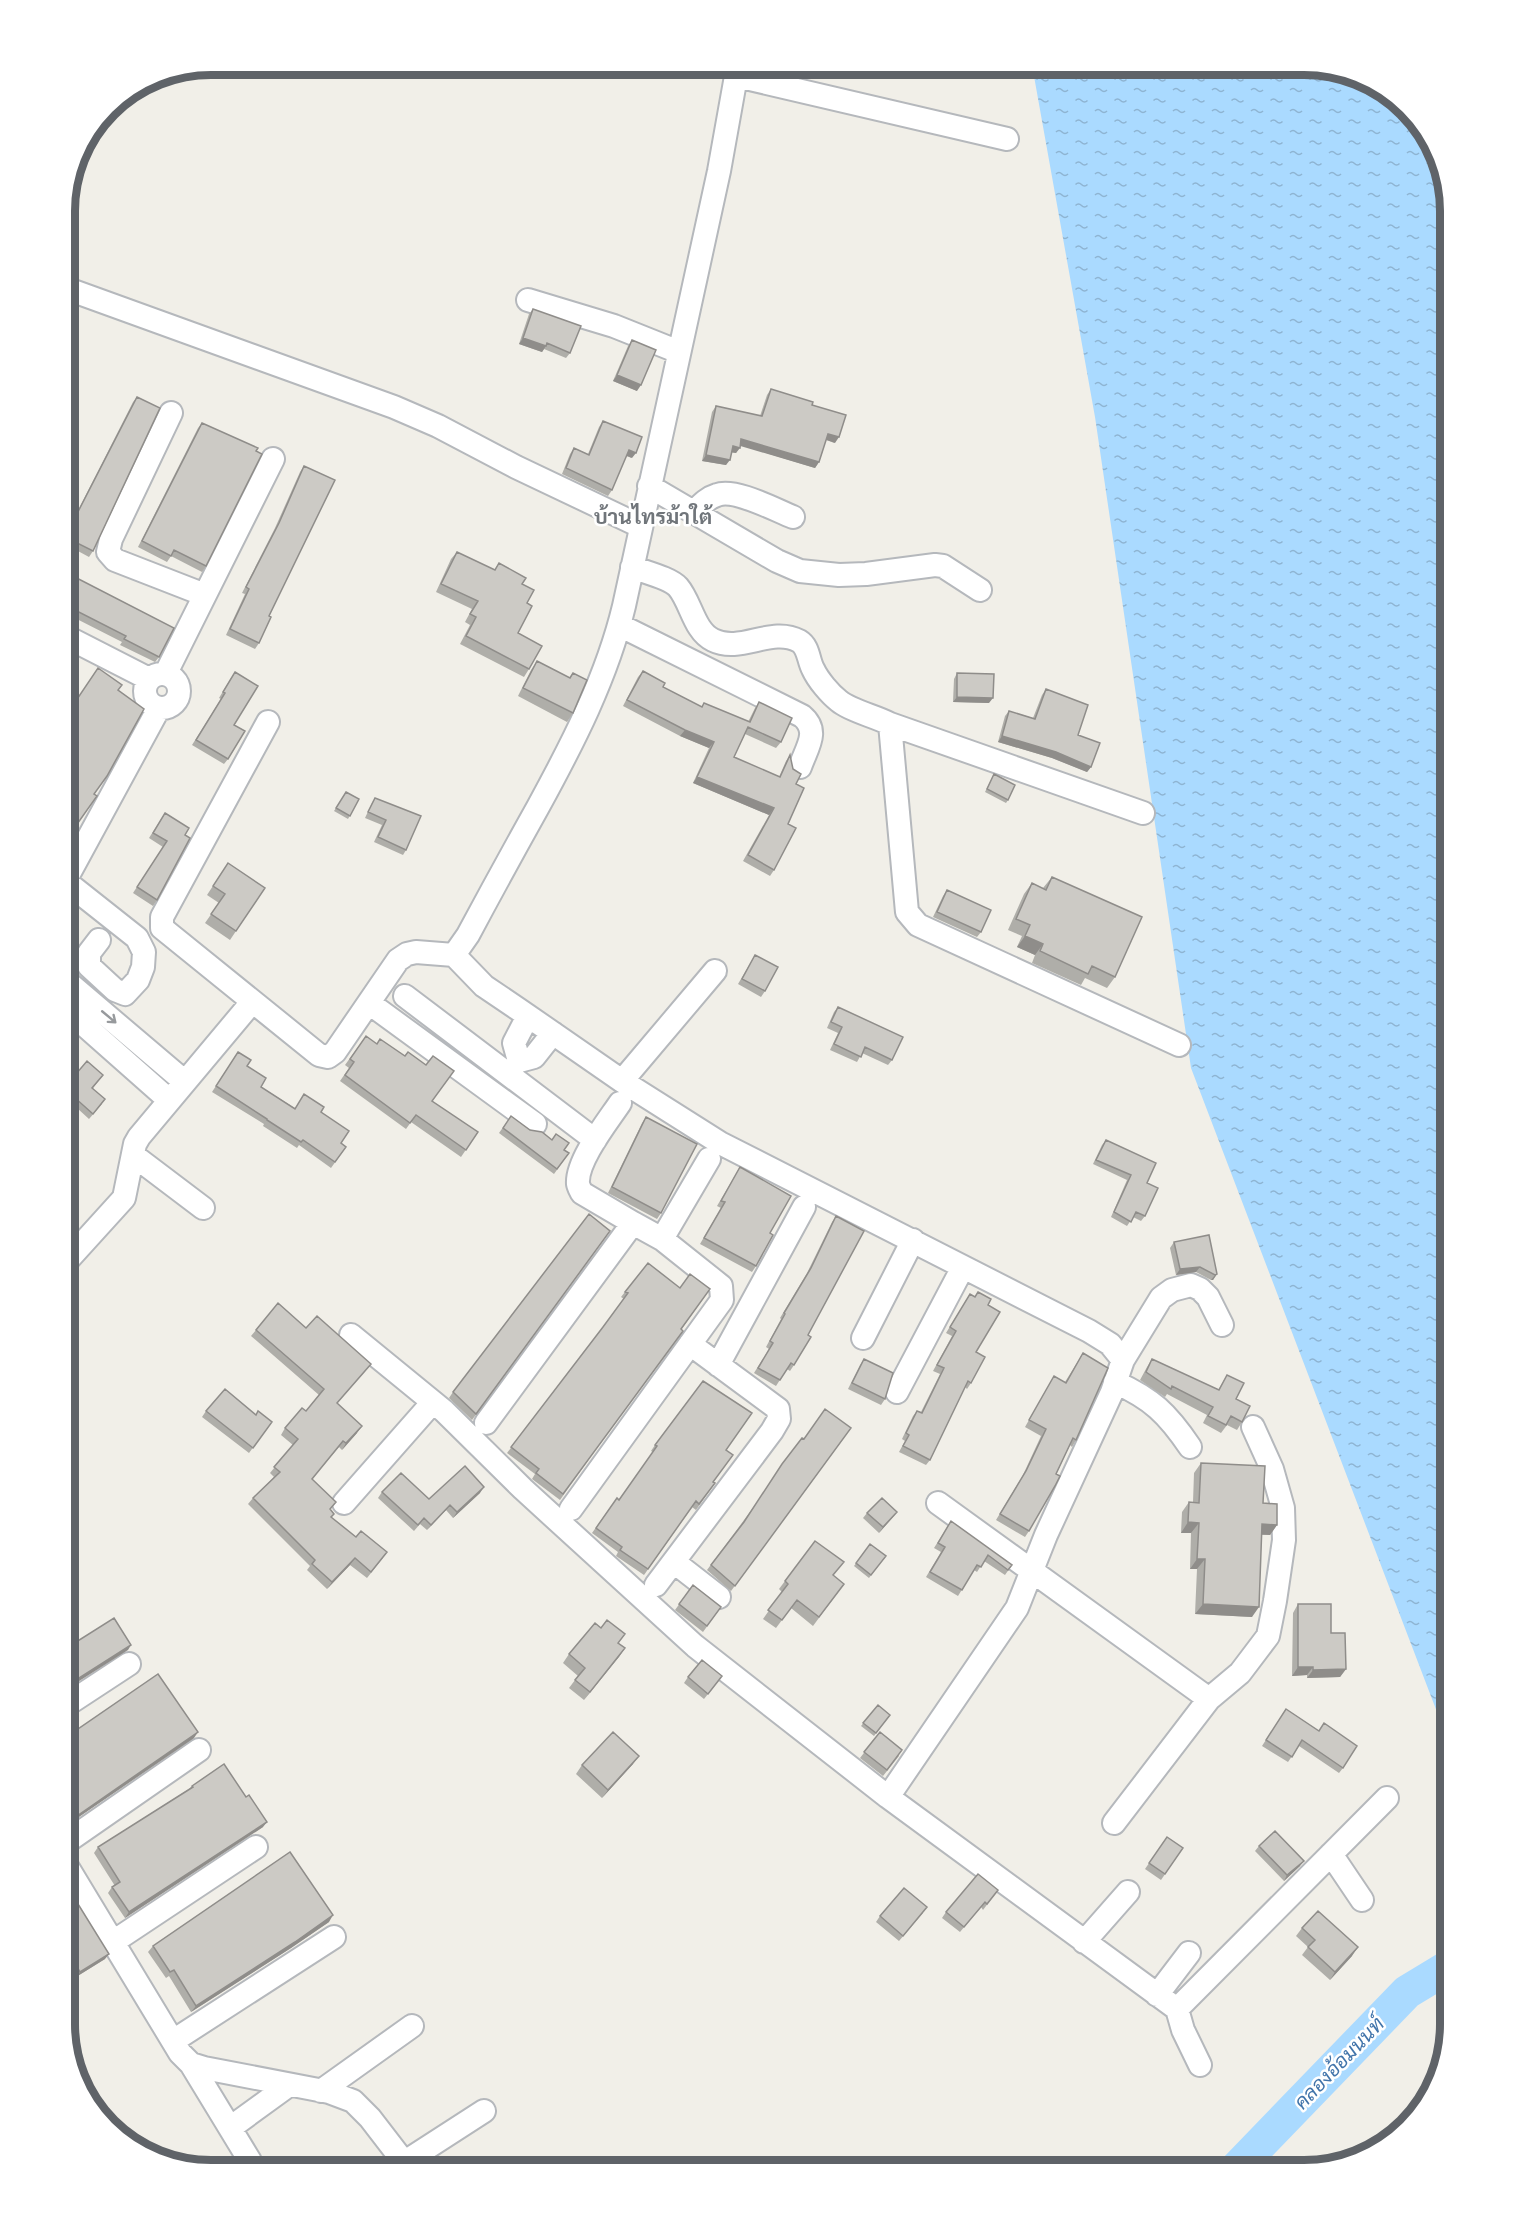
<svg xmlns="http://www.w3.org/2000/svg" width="1515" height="2235" font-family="'Source Sans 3',Sarabun,sans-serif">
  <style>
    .water { fill: url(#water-ripples) }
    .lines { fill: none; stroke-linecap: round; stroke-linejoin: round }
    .river { stroke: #aadaff; stroke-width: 34 }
    .minor-casing { stroke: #b5b8bc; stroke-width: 26 }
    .minor { stroke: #fff; stroke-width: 22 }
    .wall { fill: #afaea9 }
    .shaded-wall { fill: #8f8d8a }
    .building { fill: #cccac5; stroke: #8f8d8a; stroke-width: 1.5 }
    .oneway { stroke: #979a9d }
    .labels { text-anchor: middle; stroke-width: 5; stroke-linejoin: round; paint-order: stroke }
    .water-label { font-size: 20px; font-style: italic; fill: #4174aa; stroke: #fff }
    .quarter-label { font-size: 21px; font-weight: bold; fill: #70757a; stroke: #fff }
    .rim { fill: none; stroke: #5f6368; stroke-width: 8 }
  </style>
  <defs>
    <pattern id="water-ripples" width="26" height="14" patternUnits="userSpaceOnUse" patternTransform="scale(1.5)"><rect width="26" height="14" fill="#aadaff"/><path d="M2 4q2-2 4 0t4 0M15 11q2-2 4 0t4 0" fill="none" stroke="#8eb4d2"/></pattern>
  </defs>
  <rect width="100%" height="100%" fill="#f1efe8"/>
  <path class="water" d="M1032 65H1313L1385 89 1431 138 1450 211V1746L1191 1068 1095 417Z"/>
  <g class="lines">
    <path class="river" d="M1235 2170 1407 1992 1450 1966"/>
    <defs>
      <path id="minor" d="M737 76 1007 139
        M65 288 394 407 438 426 516 467 640 526
        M528 300 614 326 679 352
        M171 413 111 539 108 552 115 560 205 595
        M649 486 777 561 800 571 839 575 866 574 935 565 943 566 980 590
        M694 512C701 505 707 498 717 495 735 488 775 510 793 517
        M632 567C644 572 670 578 678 587 691 602 694 631 713 640 741 654 771 626 799 641 809 647 808 660 813 669 818 680 830 694 839 701 851 711 875 716 890 724L907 912 918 925 1179 1045
        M619 625 802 716C820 731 807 747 800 767
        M65 636 149 679
        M166 673 273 459
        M145 691a17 17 0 1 1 34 0a17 17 0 1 1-34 0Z
        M268 722 162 917V928L319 1055 328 1057 335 1052 398 960 407 954 416 952 454 955 484 986 518 1009 622 1081 720 1143 1089 1331 1110 1344 1123 1360
        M890 724 1143 813
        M65 881 137 938 144 952 143 967 138 980 125 994 115 990 89 966V953L99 940
        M65 881 159 708
        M454 955 468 935C491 892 514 850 538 807 573 743 607 677 624 606L719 171 738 65
        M65 980 185 1082
        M405 996 595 1140
        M369 1003 535 1124
        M65 1008 169 1100
        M528 1016 514 1043 519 1061 534 1057 553 1033
        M622 1081 715 971
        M620 1103C608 1121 576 1161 578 1184 578 1185 581 1192 582 1193L633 1223
        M133 1155 203 1208
        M65 1263 124 1198 135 1144 139 1137 252 1002
        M351 1335 444 1411 523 1489 695 1646 888 1797 1177 2009 1183 2030 1200 2065
        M863 1338 913 1240
        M718 1365 804 1207
        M1115 1382C1152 1399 1167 1413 1190 1447
        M897 1392 963 1267
        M486 1423 633 1223 662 1239 709 1159
        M344 1503 433 1402
        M938 1503 1209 1699 1240 1673 1268 1636 1275 1601 1284 1540 1283 1508 1272 1469 1253 1427
        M571 1509 722 1300 721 1286 662 1239
        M674 1562 719 1597
        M656 1585 772 1431 779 1419 778 1409 690 1344
        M65 1706 129 1664
        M888 1797 1017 1608 1046 1535 1112 1392 1123 1360 1161 1298 1172 1290 1191 1285 1200 1289 1208 1297 1222 1325
        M1114 1823 1209 1699
        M65 1843 199 1750
        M1331 1854 1362 1900
        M65 1863 180 2053 191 2064 204 2068 329 2092 353 2101 370 2118 410 2170
        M113 1942 256 1847
        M1084 1942 1128 1892
        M1157 1995 1189 1953
        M1177 2009 1387 1798
        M173 2041 334 1937
        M191 2064 250 2161
        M321 2091 412 2026
        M230 2128 289 2085
        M405 2162 484 2111"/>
    </defs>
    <use href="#minor" class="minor-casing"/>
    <use href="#minor" class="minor"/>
  </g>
  <path class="wall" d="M533 309 570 353 566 358 544 349 542 352 519 344 529 314Z
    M632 340 637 391 613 381 628 346Z
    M771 389 812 405 835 443 826 440 819 462 815 468 740 445 736 453 731 452 726 465 702 461 712 412 716 406 760 416 767 395Z
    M137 397 93 551 89 557 65 544V536L133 402Z
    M603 421 632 458 626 456 612 490 608 496 562 474 570 454 574 448 588 454 599 427Z
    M202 423 206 566 202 572 171 556 167 562 138 547 198 428Z
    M304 466 269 616 259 643 255 649 226 635 245 594 242 593 275 528 300 472Z
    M457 552 494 570 499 563 522 584 527 603 518 633 529 669 524 677 460 644 470 625 465 622 472 609 436 592 451 559Z
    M65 572 159 657 155 662 120 645 122 642 65 613Z
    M537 661 569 678 573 673V713L567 722 518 696 531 670Z
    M643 671 663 687 702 707 704 703 748 722 755 708 759 702 781 742 776 748 745 734 734 757 779 777 786 761 790 755 796 784 788 824 774 870 770 876 743 861 769 815 693 783 709 748 680 736 623 706 638 677Z
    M957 673 989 703 953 702 954 679Z
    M231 678 234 725 228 759 224 764 192 745 221 699 219 698Z
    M1046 689 1078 735 1091 767 1087 772 1052 758 998 742 1005 716 1009 711 1033 718 1042 695Z
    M994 774 1008 800 1006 803 985 792Z
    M346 792 359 799 348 819 334 811Z
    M375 798 406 850 403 855 374 842 382 825 365 818 372 803Z
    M165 813 185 835 157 900 153 906 133 893 163 847 149 838Z
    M228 863 265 888 230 940 205 923 219 903 207 895Z
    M1052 877 1115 977 1107 988 1085 978 1081 985 1032 963 1035 955 1017 947 1022 936 1008 930 1024 894 1032 883 1043 888Z
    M947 890 981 932 977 937 933 917 943 896Z
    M755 955 765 991 761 997 738 984Z
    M838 1007 892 1060 888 1065 862 1053 857 1062 830 1050 838 1033 827 1028 834 1012Z
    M366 1036 432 1101 478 1132 461 1157 411 1122 406 1129 340 1081 349 1068 345 1065Z
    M238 1052 261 1087 295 1108 321 1112 341 1143 346 1147 331 1168 299 1145 297 1148 263 1126 264 1124 212 1092Z
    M65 1074 103 1075 93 1088 102 1104 89 1119 65 1097Z
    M511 1116 530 1130 569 1153 554 1174 499 1133Z
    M646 1117 661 1213 657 1219 608 1193 642 1123Z
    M1106 1140 1147 1183 1145 1216 1141 1221 1133 1217 1127 1226 1111 1217 1127 1180 1093 1164 1102 1145Z
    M740 1167 770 1233 756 1266 752 1272 700 1244 721 1208 717 1206Z
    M836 1216 808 1335 794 1365 790 1371 787 1369 776 1386 754 1373 769 1349 766 1347 781 1319 780 1318 807 1273 832 1222Z
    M610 1231 472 1420 449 1398 453 1392Z
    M1174 1242 1217 1274 1213 1280H1211L1196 1272 1176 1275 1170 1248Z
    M648 1263 680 1288 710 1289 560 1500 532 1479 535 1474 507 1453 603 1327 624 1299 621 1297Z
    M970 1294 988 1305 976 1352 971 1383 967 1389 965 1387 930 1460 926 1465 899 1452 905 1441 902 1439 913 1416 917 1411 921 1412 940 1374 933 1371 952 1336 946 1333Z
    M306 1328 366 1370 337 1403 357 1433 342 1450 339 1447 312 1479 330 1510 334 1514 331 1518 383 1558 367 1578 350 1565 327 1589 307 1570 310 1566 248 1504 253 1498 274 1477 270 1473 293 1445 281 1435 285 1428 306 1411 319 1395 251 1336 256 1330Z
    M1083 1353 1076 1440 1072 1447 1070 1445 1029 1531 1025 1537 996 1520 1022 1477 1041 1436 1025 1427 1054 1376 1065 1382Z
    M864 1359 885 1399 881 1405 848 1389 860 1365Z
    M1152 1359 1218 1390 1227 1375 1236 1399 1242 1422 1237 1430 1227 1425 1221 1433 1203 1423 1207 1415 1167 1394 1165 1397 1140 1380 1147 1367Z
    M206 1411 256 1415 272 1422 249 1453 202 1417Z
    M851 1428 731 1591 707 1570 804 1439Z
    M655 1445 726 1450 713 1482 715 1483 696 1510 692 1507 644 1575 616 1556 618 1552 592 1533 617 1498 619 1500 653 1452 651 1451Z
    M1201 1463 1263 1503 1277 1525 1270 1535H1262L1252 1617 1195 1614 1197 1569H1190L1191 1533H1181L1182 1512 1189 1502H1193L1194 1473Z
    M382 1492 429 1499 480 1493 453 1518 446 1510 427 1530 420 1524 414 1531 378 1498Z
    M867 1513 893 1517 879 1533 863 1518Z
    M951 1521 1012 1565 1005 1575 984 1561 977 1572 974 1570 958 1596 926 1577 941 1552 934 1548Z
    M870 1544 886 1556 869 1578 854 1566Z
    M834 1576 844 1584 813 1626 791 1608 776 1628 763 1619 782 1592 779 1589 785 1581Z
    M693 1585 721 1607 703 1632 675 1610Z
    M1298 1604 1331 1633 1346 1669 1340 1677 1307 1678V1675L1292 1676 1293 1613Z
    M618 1643 625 1648 584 1700 569 1688 578 1676 563 1663 569 1654Z
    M722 1676 704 1699 684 1683 688 1677Z
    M878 1705 890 1715 874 1736 861 1726Z
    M1286 1709 1319 1731 1343 1768 1339 1773 1299 1746 1288 1762 1262 1746Z
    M880 1732 899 1756 883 1776 860 1758Z
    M65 1738H194L70 1823 65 1815Z
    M633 1764 602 1798 576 1774 582 1765Z
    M192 1786 263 1827 125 1918 108 1893 112 1887 115 1886 94 1853 98 1847 189 1789Z
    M1167 1837 1183 1848 1161 1880 1145 1869Z
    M1259 1846 1300 1866 1284 1881 1255 1851Z
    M65 1883 105 1959 76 1977 65 1958Z
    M998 1890 983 1910 981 1907 960 1932 942 1918 946 1912Z
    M923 1913 899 1941 876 1922 880 1916Z
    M329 1922 291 1948 191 2012 169 1976 166 1978 148 1952 153 1946Z
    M1302 1928 1352 1956 1330 1980 1302 1955 1308 1947 1296 1936Z"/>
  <path class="shaded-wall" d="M523 338 546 346 542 352 519 344Z
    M617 375 641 385 637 391 613 381Z
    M828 434 839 437 835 443 824 439Z
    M741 439 819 462 815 468 737 445Z
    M733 446 740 448 736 453 729 452Z
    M629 450 636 453 632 458 625 455Z
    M706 455 730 460 726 465 702 461Z
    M957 697 993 698 989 703 953 702Z
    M685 730 714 742 709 748 680 736Z
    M1002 736 1056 752 1091 767 1087 772 1052 758 998 742Z
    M697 777 774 808 769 815 693 783Z
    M1025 936 1043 944 1035 955 1017 947Z
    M1200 1267 1196 1272 1176 1275 1180 1269Z
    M1217 1274 1213 1280H1211L1215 1275Z
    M362 1426 357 1433 342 1450 346 1443Z
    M484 1487 480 1493 453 1518 457 1512Z
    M450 1505 446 1510 427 1530 431 1525Z
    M897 1512 893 1517 879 1533 883 1527Z
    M1188 1522 1199 1523 1191 1533H1181Z
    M1262 1524 1277 1525 1270 1535 1255 1534Z
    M355 1558 350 1565 327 1589 332 1582Z
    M1197 1559H1205L1197 1569H1190Z
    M1203 1604 1259 1607 1252 1617 1195 1614Z
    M131 1645 128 1650 65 1690V1687Z
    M625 1648 619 1657 584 1700 590 1692Z
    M1298 1667H1313L1307 1675 1292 1676Z
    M1346 1669 1340 1677 1307 1678 1313 1670Z
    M198 1732 194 1738 70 1823 74 1818Z
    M639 1756 633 1764 602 1798 608 1790Z
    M267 1822 263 1827 125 1918 129 1912Z
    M1304 1861 1300 1866 1284 1881 1287 1875Z
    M333 1915 329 1922 291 1948 191 2012 196 2006Z
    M1358 1947 1352 1956 1330 1980 1335 1972Z
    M109 1954 105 1959 76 1977 80 1972Z"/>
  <path class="building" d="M533 309 581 326 570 353 547 343 546 346 523 338Z
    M632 340 656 350 641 385 617 375Z
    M771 389 813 402 812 405 846 415 839 437 828 434 819 462 741 439 740 448 733 446 730 460 706 455 716 406 762 416Z
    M137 397 160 408 93 551 65 537Z
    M603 421 642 437 636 453 629 450 612 490 566 468 574 448 589 455Z
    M202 423 258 448 256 451 262 454 206 566 174 550 171 556 142 541Z
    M304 466 335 480 269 616 271 617 259 643 230 629 249 589 246 587 279 523Z
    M457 552 495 570 499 563 526 578 522 584 534 590 527 603 532 606 518 633 542 646 529 669 466 636 476 617 470 614 478 601 441 584Z
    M65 572 174 628 159 657 124 639 126 636 65 605Z
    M537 661 570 678 573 673 587 680 573 713 523 688Z
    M98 668 122 685 118 690 144 709 107 776 94 794 97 796 75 827 77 828 65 846V717Z
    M643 671 665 683 663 687 702 707 704 703 750 722 759 702 792 718 781 742 748 727 734 757 780 777 790 755 793 769 801 774 796 784 804 788 788 824 796 828 774 870 748 855 774 808 697 777 714 742 685 730 627 700Z
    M235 672 258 686 234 725 245 731 228 759 196 740 225 693 223 692Z
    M957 673 994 674 993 698 957 697Z
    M1046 689 1088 705 1078 735 1100 743 1091 767 1056 752 1002 736 1009 711 1035 719Z
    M994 774 1015 785 1008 800 987 789Z
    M346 792 359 799 350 816 336 808Z
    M375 798 421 816 406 850 378 837 386 820 368 812Z
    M165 813 189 828 185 835 190 838 157 900 137 887 167 841 153 833Z
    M228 863 265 888 236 931 211 914 225 894 213 886Z
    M1052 877 1142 917 1115 977 1092 966 1088 974 1040 951 1043 944 1025 936 1030 925 1016 919 1032 883 1046 890Z
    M947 890 991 910 981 932 937 912Z
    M755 955 778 967 765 991 742 979Z
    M838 1007 903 1037 892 1060 865 1047 861 1057 834 1044 842 1027 831 1022Z
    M366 1036 377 1044 380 1039 405 1056 408 1052 426 1065 433 1056 454 1071 432 1101 478 1132 466 1150 416 1115 410 1123 345 1075 354 1062 350 1059Z
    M238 1052 251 1060 247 1066 266 1078 261 1087 295 1109 304 1094 324 1107 321 1112 349 1131 341 1143 346 1147 335 1162 303 1140 301 1142 267 1120V1119L216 1086Z
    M87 1061 103 1075 92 1088 105 1099 93 1114 65 1089V1074L70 1069 76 1074Z
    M511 1116 530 1130 542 1132 552 1140 556 1134 569 1143 564 1150 569 1153 557 1169 503 1128Z
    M646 1117 697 1144 661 1213 612 1187Z
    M1106 1140 1156 1163 1147 1183 1158 1188 1145 1216 1136 1212 1131 1222 1114 1212 1131 1175 1096 1160Z
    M740 1167 791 1196 770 1233 773 1235 756 1266 704 1238 725 1202 721 1201Z
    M589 1214 610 1231 476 1414 453 1392Z
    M836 1216 864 1231 808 1335 811 1337 794 1365 791 1363 780 1380 758 1368 773 1343 770 1341 785 1314 784 1313 811 1268Z
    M1209 1235 1217 1274 1215 1275 1200 1267 1180 1269 1174 1242Z
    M648 1263 680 1288 690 1274 710 1289 681 1329 683 1331 563 1494 536 1473 539 1469 511 1447 603 1327 628 1293 625 1292Z
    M978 1292 991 1299 988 1305 1000 1312 976 1352 985 1357 971 1383 968 1381 930 1460 903 1446 909 1435 906 1433 917 1411 922 1413 944 1368 937 1365 956 1331 950 1327 970 1294 975 1297Z
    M278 1303 306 1328 317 1316 371 1364 337 1403 362 1426 346 1443 343 1441 312 1479 336 1502 330 1509 334 1514 331 1517 356 1537 361 1531 387 1552 371 1572 355 1558 332 1582 312 1564 315 1560 253 1498 280 1472 274 1467 298 1439 285 1428 302 1408 306 1411 324 1389 256 1330Z
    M1083 1353 1108 1368 1076 1440 1073 1438 1056 1474 1060 1476 1055 1486 1029 1531 1000 1514 1026 1471 1046 1429 1029 1420 1054 1376 1066 1383Z
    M864 1359 893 1373 885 1399 852 1383Z
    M1152 1359 1219 1390 1227 1375 1244 1383 1236 1399 1250 1406 1242 1422 1231 1416 1226 1425 1208 1416 1213 1407 1172 1386 1171 1389 1146 1372Z
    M703 1381 752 1413 726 1450 733 1455 713 1482 715 1483 699 1504 696 1501 648 1569 620 1550 622 1547 596 1528 617 1498 619 1500 657 1446 655 1445Z
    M225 1389 256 1415 258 1411 272 1422 253 1448 206 1411Z
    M825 1409 851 1428 735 1586 711 1565 744 1522 782 1464 802 1438 804 1439Z
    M1201 1463 1265 1466 1263 1503 1277 1504V1525L1262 1524 1259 1607 1203 1604 1205 1559H1197L1199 1523 1188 1522 1189 1502 1199 1503Z
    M465 1466 484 1487 457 1512 450 1505 431 1525 424 1518 418 1525 382 1492 401 1473 429 1499Z
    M882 1498 897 1512 883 1527 867 1513Z
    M951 1521 1012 1565 1008 1570 988 1555 981 1567 977 1565 962 1590 930 1572 945 1547 938 1543Z
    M815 1541 844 1562 833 1575 844 1584 819 1617 797 1600 782 1620 768 1610 788 1584 785 1581Z
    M870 1544 886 1556 871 1575 856 1563Z
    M693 1585 721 1607 707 1626 679 1604Z
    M1298 1604H1331V1633H1345L1346 1669 1313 1670V1667H1298Z
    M114 1618 131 1645 65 1687V1649Z
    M607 1620 625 1634 618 1643 625 1648 590 1692 575 1680 585 1668 569 1654 595 1623 601 1628Z
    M702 1660 722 1676 708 1694 688 1677Z
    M158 1674 198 1732 74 1818 65 1804V1738Z
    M878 1705 890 1715 876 1733 863 1723Z
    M1286 1709 1319 1731 1324 1723 1357 1746 1343 1768 1302 1740 1292 1757 1266 1740Z
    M613 1732 639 1756 608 1790 582 1765Z
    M880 1732 902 1750 887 1770 864 1752Z
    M224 1764 246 1797 249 1795 267 1822 129 1912 112 1887 120 1882 98 1847 193 1787 192 1786Z
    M1275 1831 1304 1861 1287 1875 1259 1846Z
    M1167 1837 1183 1848 1165 1874 1149 1863Z
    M290 1852 333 1915 295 1942 196 2006 174 1970 170 1972 153 1946Z
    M978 1874 998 1890 987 1904 985 1902 964 1927 946 1912Z
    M65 1883 109 1954 80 1972 65 1945Z
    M904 1888 927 1907 903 1936 880 1916Z
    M1318 1911 1358 1947 1335 1972 1308 1947 1315 1940 1302 1928Z"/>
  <defs><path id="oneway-shaft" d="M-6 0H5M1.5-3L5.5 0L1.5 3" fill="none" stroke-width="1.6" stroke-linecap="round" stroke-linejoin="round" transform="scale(1.5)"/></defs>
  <use class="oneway" href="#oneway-shaft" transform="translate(109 1017) rotate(40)"/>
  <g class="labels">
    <g class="water-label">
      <text transform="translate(1339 2063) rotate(-46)" y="7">คลองอ้อมนนท์</text>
    </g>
    <g class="quarter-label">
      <text x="653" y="524">บ้านไทรม้าใต้</text>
    </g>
  </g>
  <path d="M0 0H1515V2235H0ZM211 75H1304A136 136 0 0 1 1440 211V2024A136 136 0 0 1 1304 2160H211A136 136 0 0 1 75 2024V211A136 136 0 0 1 211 75Z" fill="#fff" fill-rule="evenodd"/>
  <path class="rim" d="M211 75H1304A136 136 0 0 1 1440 211V2024A136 136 0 0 1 1304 2160H211A136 136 0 0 1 75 2024V211A136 136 0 0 1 211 75Z"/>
</svg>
